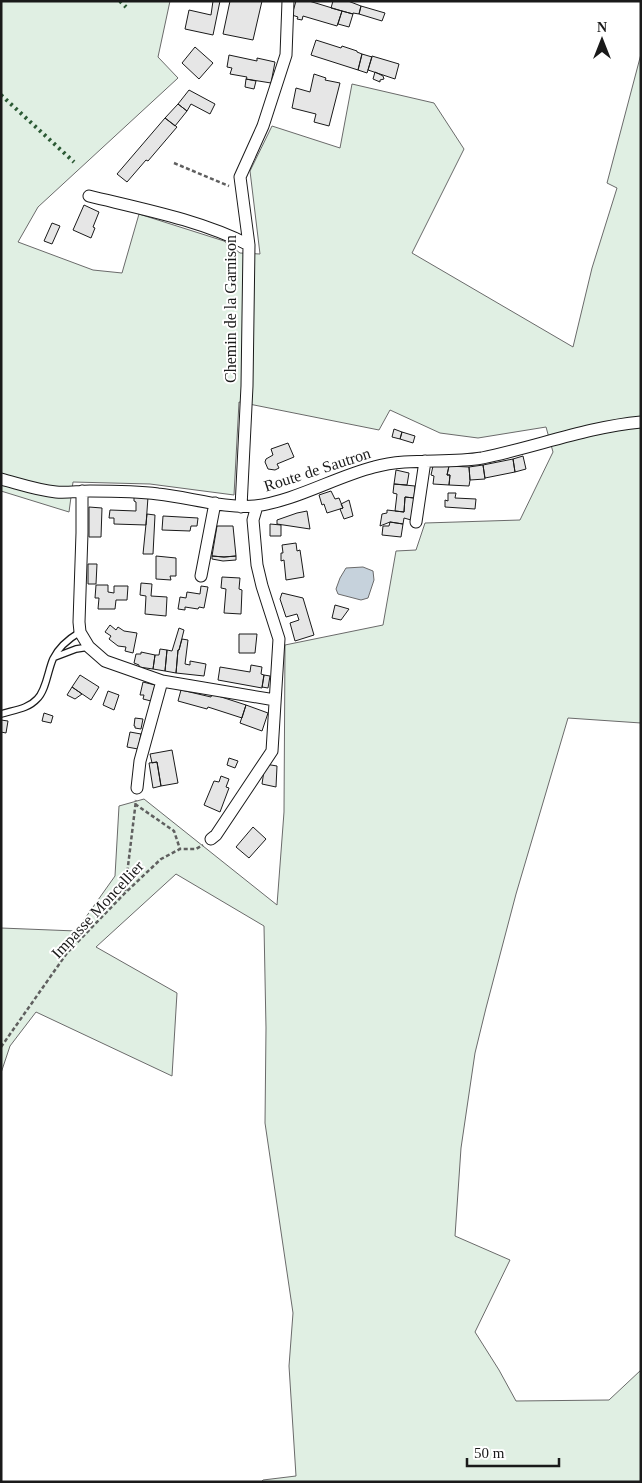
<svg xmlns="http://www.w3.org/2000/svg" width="642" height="1483" font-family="Georgia,serif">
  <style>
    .green { fill: #e0efe3; stroke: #6a6a6a }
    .water { fill: #c6d2dc; stroke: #6a6a6a }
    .building { fill: #e6e6e6; stroke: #1a1a1a }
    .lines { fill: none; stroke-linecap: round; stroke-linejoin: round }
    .service-casing { stroke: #1a1a1a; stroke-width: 8 }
    .minor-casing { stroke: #1a1a1a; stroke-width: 13 }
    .path { stroke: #5f5f5f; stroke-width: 2.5; stroke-dasharray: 4 2.5; stroke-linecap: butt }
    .service { stroke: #fff; stroke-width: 5.5 }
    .minor { stroke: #fff; stroke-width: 11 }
    .hedge { stroke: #2b5a34; stroke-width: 4; stroke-dasharray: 2.5 4; stroke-linecap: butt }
    .labels { text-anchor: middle; stroke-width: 4; stroke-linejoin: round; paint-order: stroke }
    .street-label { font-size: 16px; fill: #1a1a1a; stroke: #fff }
  </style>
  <rect width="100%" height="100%" fill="#fff"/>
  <path class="green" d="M1 1H170L158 57 178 78 38 207 18 242 93 270 122 273 139 214 224 241 240 253 260 254 250 171 272 126 340 148 352 84 434 103 464 149 412 253 573 347 592 268 617 188 607 183 641 54V723L568 718 516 894 486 1008 475 1053 461 1148 455 1236 510 1260 475 1332 499 1370 516 1401 609 1400 641 1370V1482H261L263 1480 296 1476 289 1366 293 1313 265 1123 266 1028 264 926 176 874 96 947 177 993 172 1076 36 1012 10 1046 1 1073V928L76 931 115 876 119 806 144 799 277 905 284 812 285 645 383 625 396 551 416 550 425 523 520 520 553 452 546 427 478 438 440 433 390 410 379 430 239 402 234 495 150 484 73 482 69 512 1 491Z"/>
  <path class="water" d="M363 567 373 571 374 580 368 598 361 600 338 594 336 589 340 578 346 568Z"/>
  <path class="building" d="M213 1H220L213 35 185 29 189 10 211 15Z
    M230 1H262L253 40 223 34Z
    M296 1H309L342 11 337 26 303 16 302 20 297 19 298 17 292 15Z
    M333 1H348L361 6 359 14 353 13V14L331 8Z
    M361 6 385 13 382 21 359 14Z
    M342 11 353 14 349 27 338 24Z
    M316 40 341 48 342 46 357 51V52L362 54 358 70 311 55Z
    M195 47 213 63 199 79 182 63Z
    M362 54 372 57 367 73 358 70Z
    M229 55 257 61V58L275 62 271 83 246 79 247 77 230 74 232 68 227 67Z
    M372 56 399 64 395 79 368 70Z
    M375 72 383 76 384 79 380 80V82L373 79Z
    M314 74 326 78 325 80 340 83 329 126 314 122 316 114 292 108 296 88 310 92Z
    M246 79 256 81 254 89 245 87Z
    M189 90 215 104 210 114 191 104 187 111 178 104Z
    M178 104 187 111 175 126 165 118Z
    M165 118 177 127 148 161 146 160 127 182 117 174Z
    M84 205 99 212 93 227 95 228 91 238 73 230Z
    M52 223 60 226 52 244 44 241Z
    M394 429 402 432 400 439 392 437Z
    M402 432 415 436 413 443 400 439Z
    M288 443 294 457 277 464 279 468 275 470 268 469 265 462 266 459 273 455 271 449Z
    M523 456 526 469 515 472 513 459Z
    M513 459 515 472 485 478 483 465Z
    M483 465 485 479 470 480 469 467Z
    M433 466H449L447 475H450L449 485 433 484 434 476 431 475Z
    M449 466 469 467 470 480 469 486 449 485 450 475H447Z
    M396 470 409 473 407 485 394 484Z
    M394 484 415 486 414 498 405 497 404 512 395 511 397 494 393 493Z
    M331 491 335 499 339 498 343 508 327 513 324 504 322 505 319 495Z
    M448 493H456L455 498 476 499 475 509 445 507V500L448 501Z
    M134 497H148L146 525 114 524V518H109L110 510 136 511V502L134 501Z
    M405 497 414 498 411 520 404 518 403 524 390 522 380 526 382 514 387 513V510L404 512Z
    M349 500 353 516 344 519 340 509 343 508 341 504Z
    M89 507 102 508 101 537H89Z
    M307 511 310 529 277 524V520L297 513Z
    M147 514 155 515 153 554H143Z
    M163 516 198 518 197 526H191L190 531 162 530Z
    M390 522 403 524 401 537 382 535 383 526H389Z
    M270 524 281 525V536H270Z
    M217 526H233L236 556 224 557 212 556Z
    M296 543 297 551 300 550 304 577 286 580 284 560 281 561V553H283L282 545Z
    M156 556 176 558V576H170L171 580 156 579Z
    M212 556 224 557 236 556V560L223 561 212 559Z
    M88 564H97L96 584H88Z
    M222 577 240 578 239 589 242 590 241 614 224 613 226 589 221 588Z
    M141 583 152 584 151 596 167 597 166 616 145 614 146 596 140 595Z
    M96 585H108V592L114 593V586H128L127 600H116L115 609H98L99 598H95Z
    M201 586 208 587 204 608 199 607 198 609 185 607V610L178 609 180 597 186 598 187 592 200 594Z
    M282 593 303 598 314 635 295 641 290 623 299 620 297 614 286 617 280 599Z
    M335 605 349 609 341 620 332 618Z
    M110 625 116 630 118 627 124 631 137 633 133 653 125 651 126 647 118 646 109 639 111 636 105 632Z
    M179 628 184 630 179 650H178L176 673 165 671 167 650 172 651Z
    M239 634H257L255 653H239Z
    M182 639 188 640 185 664 190 665V661L206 664 204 676 176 673 178 650H179Z
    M160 649 167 650 165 671 153 669 155 655H159Z
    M141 652 155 655 153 669 139 667V665L134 663 136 654H141Z
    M251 665 262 667 261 674 264 675 262 688 218 680 220 667 250 672Z
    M80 675 99 687 91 700 72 687Z
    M264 675 270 676 268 688 262 687Z
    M143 682 155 685 151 701 143 699 144 695H140Z
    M72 687 82 694 75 699 67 695Z
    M181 690 211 697 212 694 246 705 242 718 208 707 207 709 178 701Z
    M108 691 119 695 114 710 103 705Z
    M246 705 268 713 262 731 240 723Z
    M44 713 53 716 51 723 42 721Z
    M135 718 143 719 141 729 135 728V726H134Z
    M1 720 8 721 6 733 1 732Z
    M130 732 141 734 138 749 127 747Z
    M172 750 178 783 161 786 157 762 152 763 150 754Z
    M229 758 238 761 235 768 227 765Z
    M157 762 161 786 153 788 149 763Z
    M265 764 277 766 276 787 262 784Z
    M221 776 229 779 226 787 229 788 220 812 204 805 214 781 219 782Z
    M253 827 266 839 249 858 236 847Z"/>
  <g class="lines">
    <defs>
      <path id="service" d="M55 657 76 649 89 647
        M1 714C14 710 28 709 37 699 46 691 48 670 53 659 58 648 70 638 80 632"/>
      <path id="minor" d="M89 196C142 209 200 220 249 245
        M1 479C20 484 37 490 56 492 67 493 79 491 90 491 113 491 136 491 158 494 188 497 226 509 255 506 295 501 335 477 374 467 409 457 446 464 482 458 536 447 587 427 641 422
        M82 491V533L79 622 80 632 89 647 105 661 162 681 275 700
        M241 507 247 386 249 245 240 177 263 126 286 55 288 1
        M416 522 425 461
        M201 576 215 503
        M137 788 140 761 162 681
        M211 839 216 835 272 751 279 639 262 586 257 565 253 520 257 506"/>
    </defs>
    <use href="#service" class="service-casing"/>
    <use href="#minor" class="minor-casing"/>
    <path class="path" d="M174 163 229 186
      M135 804 174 831 180 849
      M125 891 136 800
      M1 1047 67 953 125 893 161 859 180 849H196L203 845"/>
    <use href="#service" class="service"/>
    <use href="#minor" class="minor"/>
    <path class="hedge" d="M120 1 126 7
      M1 95 74 162"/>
  </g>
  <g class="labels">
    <g class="street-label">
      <text transform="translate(230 309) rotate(-90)" y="6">Chemin de la Garnison</text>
      <text transform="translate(317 469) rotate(-18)" y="6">Route de Sautron</text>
      <text transform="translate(97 909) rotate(-47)" y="6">Impasse Moncellier</text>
    </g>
  </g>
  <rect width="642" height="1483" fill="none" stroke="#1a1a1a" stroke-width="5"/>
  <g transform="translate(602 40)" stroke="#ffffff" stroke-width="4" paint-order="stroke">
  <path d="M0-4L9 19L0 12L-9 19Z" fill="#1a1a1a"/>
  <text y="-8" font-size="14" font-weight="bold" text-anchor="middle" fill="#1a1a1a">N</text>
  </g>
  <path d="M467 1458v8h92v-8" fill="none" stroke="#1a1a1a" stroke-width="2.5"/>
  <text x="474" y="1458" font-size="15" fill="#1a1a1a" stroke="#ffffff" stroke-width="4" paint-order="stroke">50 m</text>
</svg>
